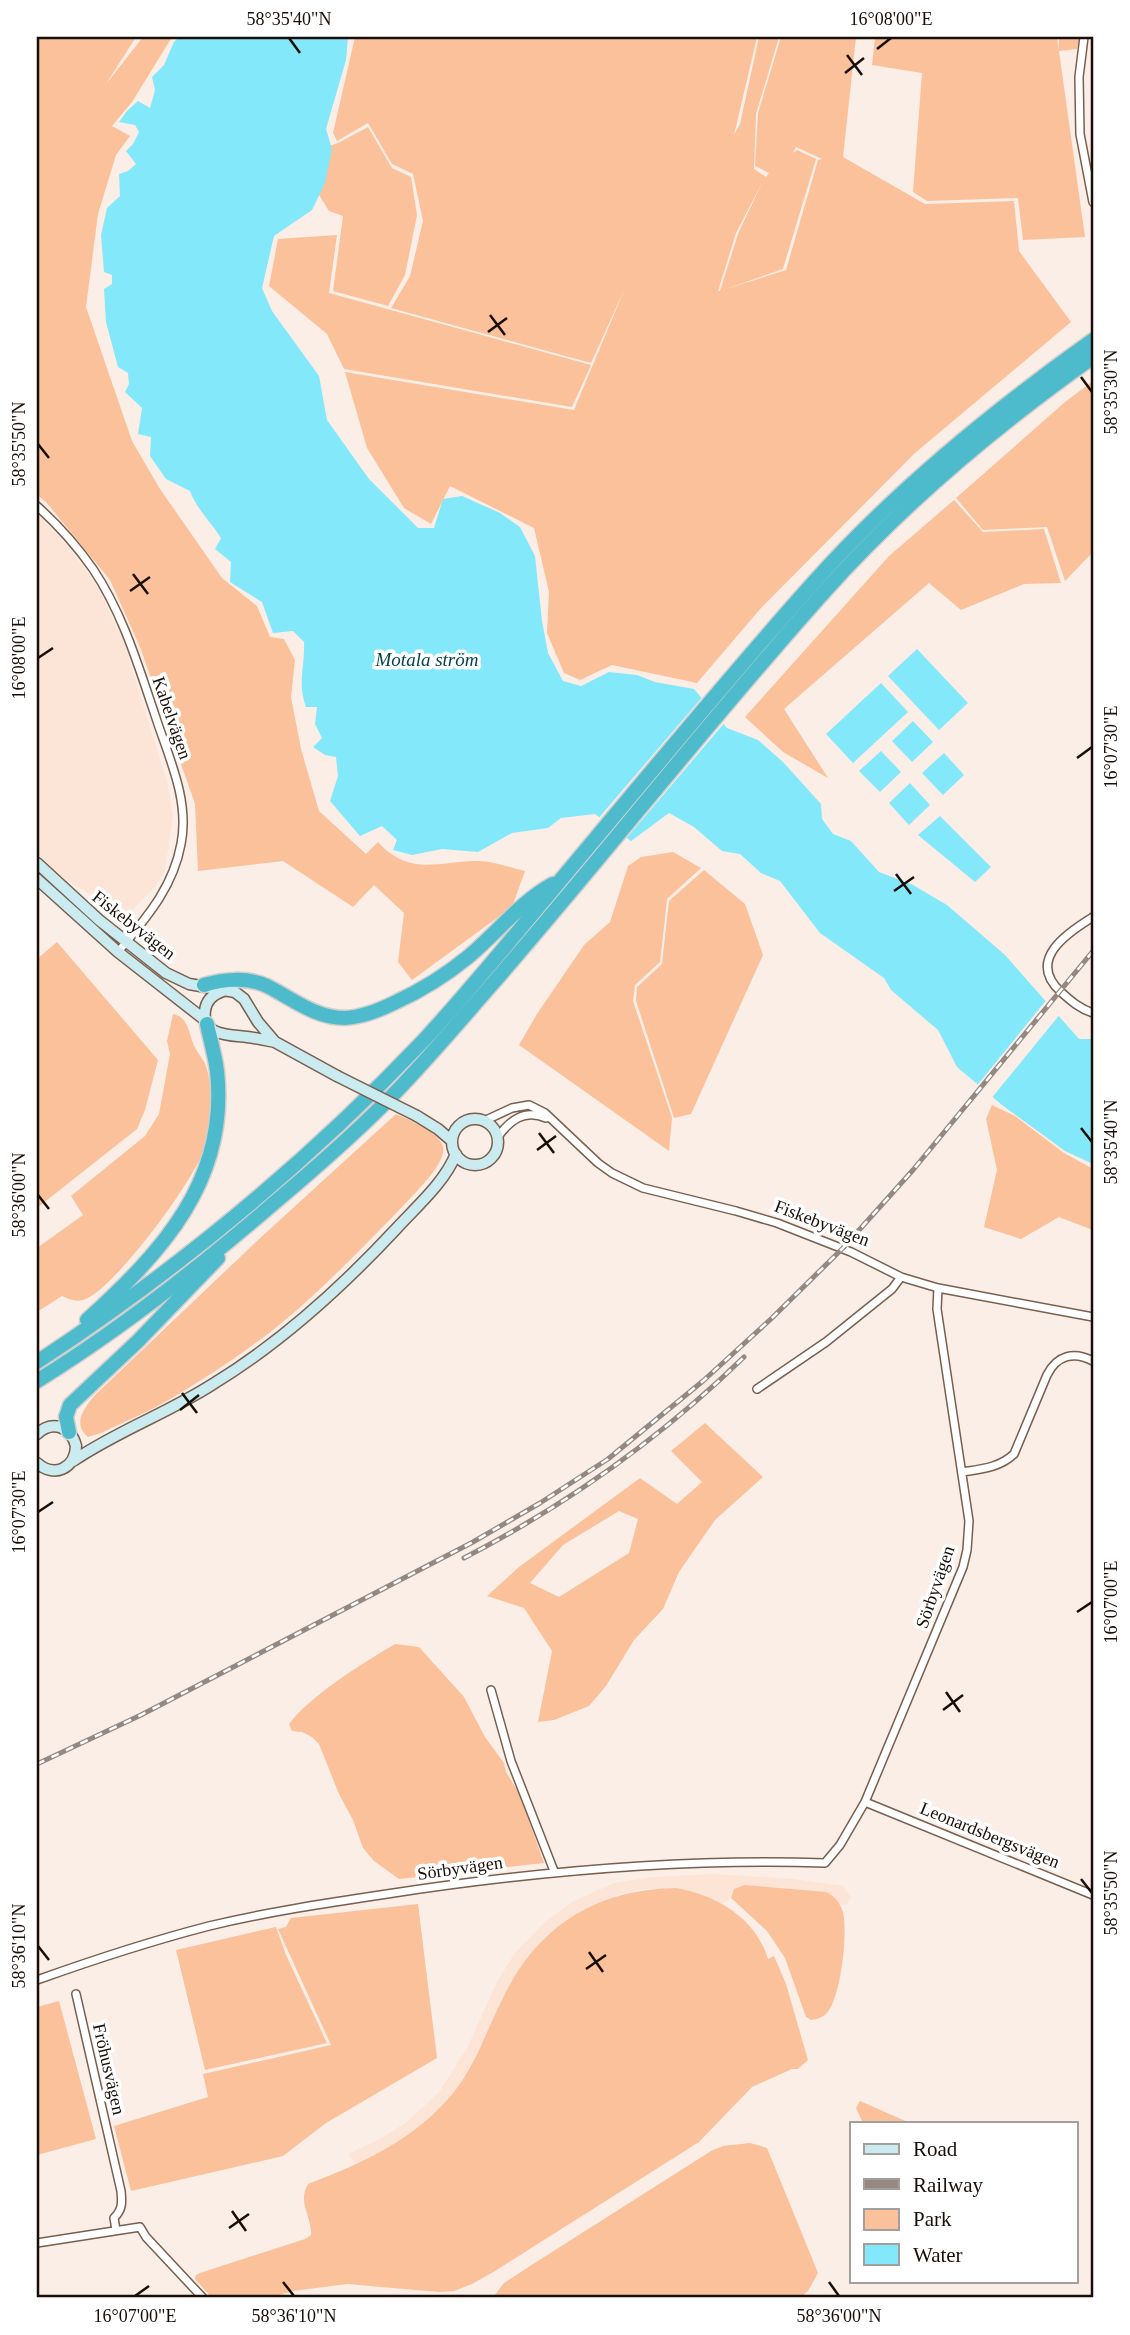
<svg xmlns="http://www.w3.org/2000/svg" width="1130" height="2335" font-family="'Times New Roman',serif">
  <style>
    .built { fill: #fce5d6 }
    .green { fill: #fbc19b; fill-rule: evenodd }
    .water { fill: #84e8fb }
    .pier { fill: #faeee6 }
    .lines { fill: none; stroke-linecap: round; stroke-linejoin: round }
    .street-casing { stroke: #795f4e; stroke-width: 10 }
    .secondary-casing { stroke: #795f4e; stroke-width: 13 }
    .highway-casing { stroke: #d1cfce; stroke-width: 17 }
    .street { stroke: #fff; stroke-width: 7 }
    .secondary { stroke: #caebf0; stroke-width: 10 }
    .highway { stroke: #4ebbcd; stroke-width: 14 }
    .rail-casing { stroke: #948982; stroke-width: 5 }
    .rail { stroke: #fff; stroke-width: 2.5; stroke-dasharray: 8; stroke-linecap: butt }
    .secondary-bridge-casing { stroke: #795f4e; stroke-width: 13; stroke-linecap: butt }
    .secondary-bridge { stroke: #caebf0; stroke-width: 10 }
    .ticks { fill: none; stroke: #190f09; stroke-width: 2.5 }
    .labels { text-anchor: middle; stroke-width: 7; stroke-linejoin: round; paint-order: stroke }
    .street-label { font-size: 18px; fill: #190f09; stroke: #fff }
    .water-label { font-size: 19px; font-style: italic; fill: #03454e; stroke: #fff }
    .neatline { fill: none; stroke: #190f09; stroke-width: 2.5 }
    .ticks-label { font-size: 18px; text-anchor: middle; fill: #190f09 }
  </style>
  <rect width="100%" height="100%" fill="#faeee6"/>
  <path class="built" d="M37 513 69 548 94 581 123 640 167 781 173 816 165 870 155 887 134 908 123 915 58 874 37 853Z
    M715 1874 794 1879 843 1886 852 1898 850 1899 847 1905 839 1904 835 1898 731 1893V1898L722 1904 705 1896 676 1888 644 1889 620 1894 548 1934 517 1971 466 2074 456 2090 432 2117 399 2142 355 2164 348 2154 382 2138 408 2121 440 2091 467 2048 497 1982 514 1954 546 1921 574 1901 614 1883 652 1877Z"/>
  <path class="green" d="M37 37H136L106 84 143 37H172L132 102 112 126 130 136 116 155 98 214 86 307 132 441 160 489 222 578 257 606 270 637 284 639 295 660 291 697 301 749 319 811 366 854 378 842C409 876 436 862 476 861 492 860 510 868 525 871L512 907 412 980 398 962 404 913 374 885 353 907 283 861 198 871 195 804 140 647 110 580 46 502 37 495Z
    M355 37H757L734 135 740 124 759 37H779L756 114 754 169 766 177 769 173 755 166 758 113 781 37H856L843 157 925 204 1014 201 1019 251 1071 322 915 453 761 608 697 683 612 665 580 680 564 673 547 633 549 592 534 528 450 486 431 524 404 508 367 448 345 372 574 410 625 288 591 363 391 308 410 276 423 221 413 174 392 164 368 123 337 141 333 133ZM796 147 822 159 818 160 786 270 723 290 783 269 816 159 797 150 793 153ZM762 183 738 234 720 291H718L736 233Z
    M875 37H1057L1085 237 1023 240 1018 198 927 201 913 192 922 73 872 65Z
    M1059 37H1080L1077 49 1059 51Z
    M368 127 392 168 411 177 417 215 405 275 388 306 333 291 343 216 329 211 297 159 340 142Z
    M337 235 329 293 591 365 572 407 344 369 327 334 269 286 278 239Z
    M1093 381V552L1065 581 1047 527 983 530 956 498 1065 402Z
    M954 500 983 532 1044 529 1061 583 1024 584 961 610 929 583 784 709 828 778 783 752 745 717 889 556Z
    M673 852 701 868 667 899 660 962 635 985 633 1001 672 1118 669 1151 519 1045 537 1014 584 945 610 922 628 866 641 857Z
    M704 870 745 904 763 955 691 1114 674 1118 636 1001 637 987 662 964 669 901Z
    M57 942 158 1060 145 1110 137 1129 37 1208V959Z
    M173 1014C187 1016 189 1032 193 1043 196 1052 203 1058 206 1066 214 1090 210 1122 205 1146 198 1176 112 1293 83 1300 75 1302 69 1299 62 1296L37 1312V1248L83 1215 71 1196 145 1136 159 1114 170 1054 167 1041Z
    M992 1105 1015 1116 1064 1153 1093 1169V1230L1059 1217 1021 1239 984 1227 997 1170 986 1119Z
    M396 1114C409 1120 440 1132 443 1147 447 1163 413 1195 402 1207 371 1239 340 1271 307 1301 267 1338 219 1370 172 1398 150 1411 124 1422 101 1433L88 1437C72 1424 84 1408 95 1395L258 1240Z
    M705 1423 763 1477 715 1520 679 1572 663 1609 634 1640 606 1686 589 1706 554 1720 538 1722 552 1651 524 1608 487 1596 519 1567 640 1478 677 1504 702 1482 671 1451ZM619 1511 638 1519 629 1553 559 1597 530 1583 563 1545Z
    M395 1644 419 1647 464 1697 485 1737 504 1763 506 1772 519 1793 544 1863 399 1879 374 1861 363 1848 353 1820 339 1794 319 1744 312 1737 302 1732 292 1731 289 1724C311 1695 363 1663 395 1644Z
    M745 1885 826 1892C835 1896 840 1903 843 1912 848 1933 841 1999 826 2014 821 2018 817 2019 811 2020L806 2017 785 1958 767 1931 731 1898 734 1889Z
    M676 1888C716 1895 756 1918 768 1959L774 1956 786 1984 808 2060 798 2069H792L752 2087 699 2142 495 2271 472 2284 454 2291 439 2292 347 2284 293 2291 269 2298H212L195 2279 196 2275 200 2273 305 2239 311 2235C312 2216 297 2203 308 2184 363 2163 416 2139 454 2092 476 2064 487 2029 503 1998 537 1926 597 1889 676 1888Z
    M418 1904 437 2058 326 2123 283 2156 131 2191 114 2126 208 2097 203 2074 331 2045 278 1929 286 1927 291 1918Z
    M276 1927 286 1955 327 2043 205 2070 176 1950Z
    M59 2001 96 2139 37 2155V2007Z
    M860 2101 910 2123H863L856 2108Z
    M750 2143 767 2148 818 2273 808 2291 800 2298H524L494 2296 504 2283 530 2266 711 2151 723 2146Z"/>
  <path class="water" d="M179 37H348L346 60 326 129 332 149 325 183 312 210 274 236 262 288 272 311 319 376 327 420 369 479 418 528H434L443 499 462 496 500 513 520 527 535 556 542 621 548 653 563 681 581 686 609 672 637 675 655 682 694 689 727 728 758 740 783 762 821 804 822 819 833 834 851 841 879 872 913 885 947 905 1005 955 1079 1039H1093V1164L1065 1151 1002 1105 957 1067 938 1030 891 990 884 978 820 933 780 881 761 873 740 854 722 851 694 827 669 813 631 841 595 814 561 818 548 828 512 833 478 852 442 849 412 855 393 850 397 840 382 826 360 836 330 801 338 776 336 757 325 755 313 747 322 738 315 724 317 707H306C297 683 305 667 304 642L293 631 273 633 262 602 230 582 231 562 215 549 221 538C211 522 196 508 190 491L166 479 150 456 151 437 138 434 142 408 125 392 129 384 128 373 118 367 106 322 104 289 112 284V275L104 272 101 235 107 208 120 196 119 174 128 171 136 164 126 151 133 144 139 132 135 125 119 122 127 111 138 101 150 108 155 90 152 77 164 65 174 42Z
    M917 649 968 703 939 730 888 676Z
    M881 683 908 712 853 763 826 734Z
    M913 721 933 742 912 762 892 741Z
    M881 751 901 772 880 792 859 771Z
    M944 753 964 775 943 795 922 773Z
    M910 783 930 805 909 825 889 803Z
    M940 816 991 867 975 882 918 835Z"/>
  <path class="pier" d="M704 695 726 721 625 840 597 820Z
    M1048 998 1061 1013 990 1100 975 1088Z"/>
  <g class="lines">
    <defs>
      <path id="street" d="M1084 37 1079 77 1080 134 1093 202
        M37 506C58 525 77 546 93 569 123 614 138 665 155 715 168 756 190 800 181 844 173 888 146 918 118 952
        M1093 917C1067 933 1026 960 1061 992 1071 1001 1080 1009 1093 1013
        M484 1121 512 1108 529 1105 545 1113 598 1163 612 1173 643 1188 736 1211 777 1223 851 1252 901 1277 938 1288 1093 1317
        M497 1138C510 1120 524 1109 546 1118
        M938 1288 937 1309 969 1521 967 1550 963 1567 865 1802 1093 1895
        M757 1389 826 1342 892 1289 901 1277
        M962 1472C981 1469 999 1468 1014 1454L1047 1375C1057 1355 1074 1351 1093 1361
        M491 1690 511 1761 554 1871
        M37 1980C93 1960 151 1941 209 1926 267 1912 327 1903 387 1894 531 1872 679 1858 825 1863L840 1845 865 1802
        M76 1994 121 2191C122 2202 123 2209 114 2218L116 2230
        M37 2243 140 2227 146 2237 203 2298"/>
      <path id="secondary" d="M37 863 99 920 166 973 189 984 235 992 244 999 258 1022 275 1042 337 1076
        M37 879 118 952 205 1020
        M223 991C214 994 206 1000 205 1011 201 1036 230 1035 247 1037 256 1038 265 1040 275 1042
        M417 1116 438 1129 452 1141
        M452 1142a23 23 0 1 1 46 0a23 23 0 1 1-46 0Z
        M37 1434C52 1420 71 1426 76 1446 75 1469 54 1478 37 1463
        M73 1461C117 1431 168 1413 213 1384 282 1342 341 1288 396 1229 417 1206 444 1183 456 1154"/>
      <path id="highway" d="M204 985C223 979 248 977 267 986 293 999 315 1018 345 1018 363 1017 380 1010 396 1002 422 990 446 975 468 957 497 933 520 902 553 884
        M87 1320C162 1252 229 1180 217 1071 215 1055 210 1039 207 1024
        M37 1362C178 1270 308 1162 424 1040 471 989 515 935 559 882 643 782 726 680 814 582 896 490 993 411 1093 340
        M37 1381C121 1329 200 1267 274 1203 312 1171 350 1138 385 1103 423 1065 458 1023 494 982 606 853 711 718 825 591 904 503 997 425 1093 357
        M69 1432 66 1417 70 1405 138 1341 218 1258"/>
    </defs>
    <use href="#street" class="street-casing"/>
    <use href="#secondary" class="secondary-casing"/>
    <use href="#highway" class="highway-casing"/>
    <use href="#street" class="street"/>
    <use href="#secondary" class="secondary"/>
    <use href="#highway" class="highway"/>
    <defs>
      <path id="rail" d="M464 1558C568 1504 661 1438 744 1357
        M37 1764 141 1715 473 1542 540 1503 608 1459 703 1381 772 1318 843 1248 913 1170 1093 951"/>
    </defs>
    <use href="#rail" class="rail-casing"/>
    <use href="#rail" class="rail"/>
    <defs>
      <path id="secondary-bridge" d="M337 1076 417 1116"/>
    </defs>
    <use href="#secondary-bridge" class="secondary-bridge-casing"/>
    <use href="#secondary-bridge" class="secondary-bridge"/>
  </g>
  <path class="ticks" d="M289 38 300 53M877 49 891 38M847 55 862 75M845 73 864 58M490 315 505 335M488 332 507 318M1081 377 1092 392M38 444 49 458M133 574 148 594M130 591 150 577M38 658 53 648M1077 758 1092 747M896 874 911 894M894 891 914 877M1081 1128 1092 1142M539 1133 554 1153M537 1150 556 1136M38 1195 49 1209M182 1393 197 1413M180 1410 199 1395M38 1512 53 1502M1077 1612 1092 1602M946 1692 960 1712M943 1710 963 1695M1081 1879 1092 1893M38 1946 49 1960M589 1952 603 1972M586 1969 606 1955M232 2211 246 2231M229 2228 249 2214M283 2282 294 2296M829 2282 839 2296M135 2296 149 2286"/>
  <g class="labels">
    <g class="street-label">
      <text transform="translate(172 718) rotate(71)" y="6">Kabelvägen</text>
      <text transform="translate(134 925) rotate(38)" y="6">Fiskebyvägen</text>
      <text transform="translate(822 1223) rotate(21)" y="6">Fiskebyvägen</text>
      <text transform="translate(935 1587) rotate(-71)" y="6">Sörbyvägen</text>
      <text transform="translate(990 1835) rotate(22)" y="6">Leonardsbergsvägen</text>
      <text transform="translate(460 1868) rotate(-8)" y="6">Sörbyvägen</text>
      <text transform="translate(109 2069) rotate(77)" y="6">Fröhusvägen</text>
    </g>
    <g class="water-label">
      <text x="427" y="666">Motala ström</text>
    </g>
  </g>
  <rect width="1130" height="2335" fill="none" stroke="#ffffff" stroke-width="77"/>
  <rect x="850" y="2122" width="228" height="161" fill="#ffffff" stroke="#a39f9d" stroke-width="2"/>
  <rect x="864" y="2144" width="35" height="10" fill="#caebf0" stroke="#a39f9d" stroke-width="2"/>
  <text x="913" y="2156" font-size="21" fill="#190f09">Road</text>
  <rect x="864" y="2179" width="35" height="10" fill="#948982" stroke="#a39f9d" stroke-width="2"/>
  <text x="913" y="2192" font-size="21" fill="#190f09">Railway</text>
  <rect x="864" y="2209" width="35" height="21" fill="#fbc19b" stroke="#a39f9d" stroke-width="2"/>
  <text x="913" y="2226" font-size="21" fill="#190f09">Park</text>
  <rect x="864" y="2244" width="35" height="21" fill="#84e8fb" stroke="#a39f9d" stroke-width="2"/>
  <text x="913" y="2262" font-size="21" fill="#190f09">Water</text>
  <rect x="38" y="38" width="1054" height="2258" class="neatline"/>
  <g class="ticks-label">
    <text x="289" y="25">58°35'40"N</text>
    <text x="891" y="25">16°08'00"E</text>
    <text transform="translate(1111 392) rotate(-90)" y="6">58°35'30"N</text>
    <text transform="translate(19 444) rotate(-90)" y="6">58°35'50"N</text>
    <text transform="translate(19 658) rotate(-90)" y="6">16°08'00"E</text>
    <text transform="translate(1111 747) rotate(-90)" y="6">16°07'30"E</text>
    <text transform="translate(1111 1142) rotate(-90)" y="6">58°35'40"N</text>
    <text transform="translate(19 1195) rotate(-90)" y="6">58°36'00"N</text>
    <text transform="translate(19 1512) rotate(-90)" y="6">16°07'30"E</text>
    <text transform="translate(1111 1602) rotate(-90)" y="6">16°07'00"E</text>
    <text transform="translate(1111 1893) rotate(-90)" y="6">58°35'50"N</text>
    <text transform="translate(19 1946) rotate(-90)" y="6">58°36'10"N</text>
    <text x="135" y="2322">16°07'00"E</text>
    <text x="294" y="2322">58°36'10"N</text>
    <text x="839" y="2322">58°36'00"N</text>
  </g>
</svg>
